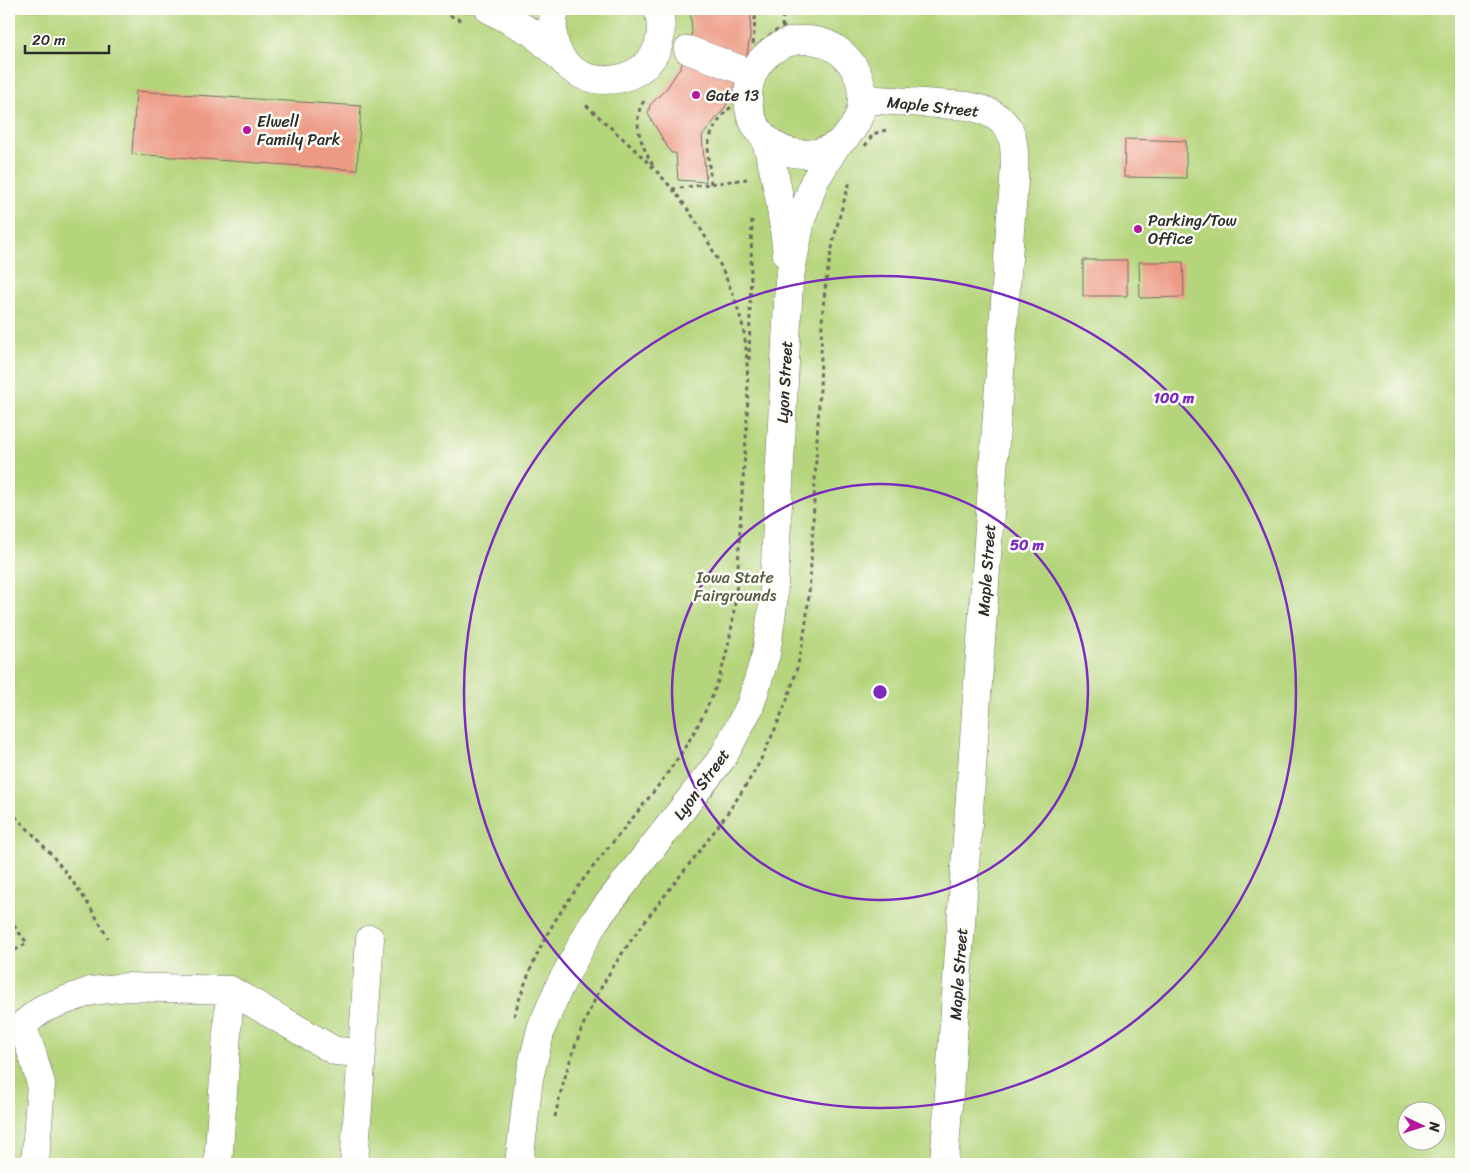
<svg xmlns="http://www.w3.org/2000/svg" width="1470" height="1173" font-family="Sriracha,sans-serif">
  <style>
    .green { fill: #b5d57c; stroke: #708054; fill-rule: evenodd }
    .building { fill: #ed9a84 }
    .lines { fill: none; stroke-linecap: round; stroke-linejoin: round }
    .minor-casing { stroke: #6f6b61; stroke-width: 29 }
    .path { stroke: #6f6b61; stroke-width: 3; stroke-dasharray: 4 4; stroke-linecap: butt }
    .minor { stroke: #fff; stroke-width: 28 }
    .ring { fill: none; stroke: #7b2cbf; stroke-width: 2.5 }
    .poi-dot { fill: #b5179e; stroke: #fdfcf7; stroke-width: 2 }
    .labels { text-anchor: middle; stroke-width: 5; stroke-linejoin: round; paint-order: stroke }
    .poi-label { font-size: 16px; fill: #2b2b2b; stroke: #fdfcf7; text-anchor: start }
    .street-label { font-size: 16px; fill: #2b2b2b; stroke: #fdfcf7 }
    .park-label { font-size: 16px; fill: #545e43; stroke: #fdfcf7 }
    .centre { fill: #7b2cbf; stroke: #fdfcf7; stroke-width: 2.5 }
    .ring-label { font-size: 15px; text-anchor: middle; font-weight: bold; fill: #7b2cbf; stroke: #fdfcf7; stroke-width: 5; stroke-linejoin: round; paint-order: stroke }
  </style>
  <rect width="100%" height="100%" fill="#fdfcf7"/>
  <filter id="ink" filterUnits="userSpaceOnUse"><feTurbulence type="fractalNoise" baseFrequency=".02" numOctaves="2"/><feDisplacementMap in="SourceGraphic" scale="10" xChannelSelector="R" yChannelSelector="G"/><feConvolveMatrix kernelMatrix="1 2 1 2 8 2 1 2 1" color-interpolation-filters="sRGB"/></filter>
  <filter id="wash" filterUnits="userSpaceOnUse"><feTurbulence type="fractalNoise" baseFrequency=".0096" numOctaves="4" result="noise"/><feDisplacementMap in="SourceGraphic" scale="20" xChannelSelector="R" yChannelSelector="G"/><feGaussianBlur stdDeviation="1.12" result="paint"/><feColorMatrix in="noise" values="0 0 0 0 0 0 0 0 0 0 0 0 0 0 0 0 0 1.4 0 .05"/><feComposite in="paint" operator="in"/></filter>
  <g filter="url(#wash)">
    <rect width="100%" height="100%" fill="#ede3c4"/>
    <path class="green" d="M9 9H1461V1164H9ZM1408 1110H1438V1140H1408Z"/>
    <g id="blocks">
      <path class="building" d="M690 9H751L750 36 747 55 742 70 733 93 724 109 702 136 706 182 678 180 676 153H671L648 114 650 105 667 88 681 66 688 50 692 31Z
        M136 91 361 106 357 170 132 154Z
        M1125 139 1186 141V178L1124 177Z
        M1083 260H1127V296H1083Z
        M1139 262H1183L1184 297 1140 298Z"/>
    </g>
  </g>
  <g filter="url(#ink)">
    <use href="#blocks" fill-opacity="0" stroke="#6f6b61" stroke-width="1"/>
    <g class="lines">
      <defs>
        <path id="minor" d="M489 9 533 33 561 58
          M555 9C533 107 683 100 658 9
          M748 97a57 57 0 1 1 114 0a57 57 0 1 1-114 0Z
          M688 50 742 70
          M863 99 968 106C983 109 998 114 1008 128 1019 142 1013 197 1011 216L944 1164
          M765 139C777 176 783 216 787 255
          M230 990 335 1051 362 1053
          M35 1164 41 1084 33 1056 22 1025 44 1008 91 991 127 987 230 990 218 1164
          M354 1164 370 939
          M519 1164 529 1078 541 1029 559 987 594 922 723 757 750 706 766 654 773 604 789 281 801 220 814 182 836 146"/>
      </defs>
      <use href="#minor" class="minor-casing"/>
      <path class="path" d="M435 9 463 21
        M782 27 783 9
        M753 44 756 9
        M756 47 774 32 787 25
        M739 97 737 112 740 126
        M644 101C630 121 643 149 654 167
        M865 146 873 134 886 130
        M711 184C709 159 703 143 718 122 725 112 727 109 738 103
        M672 189 747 179
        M749 360 752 219
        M9 811C49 847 83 891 108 938
        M9 919 27 943 9 954
        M514 1016C525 980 539 945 560 913 599 852 653 801 690 739 706 712 719 684 726 654 738 607 738 558 741 510 744 457 751 403 746 350 745 327 736 301 727 280 715 252 699 224 681 200 654 164 618 135 586 105
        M555 1117C567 1061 587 1006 619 958 663 892 719 834 758 765 771 739 783 713 792 685 809 633 810 580 813 525 815 480 817 434 820 389 821 362 821 335 823 308 827 264 837 220 851 179"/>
      <use href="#minor" class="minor"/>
    </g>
  </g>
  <g class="ring">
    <circle cx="880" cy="692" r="208"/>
    <circle cx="880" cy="692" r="416"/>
  </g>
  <g class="poi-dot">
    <circle cx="696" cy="95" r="5"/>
    <circle cx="247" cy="130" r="5"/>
    <circle cx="1138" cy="229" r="5"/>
  </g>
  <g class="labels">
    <g class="poi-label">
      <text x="706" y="101">Gate 13</text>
      <text x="257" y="127">Elwell<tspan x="257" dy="18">Family Park</tspan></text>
      <text x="1148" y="226">Parking/Tow<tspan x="1148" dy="18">Office</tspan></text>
    </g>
    <g class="street-label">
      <text transform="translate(933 106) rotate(6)" y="6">Maple Street</text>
      <text transform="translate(784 382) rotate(-87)" y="6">Lyon Street</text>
      <text transform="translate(986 570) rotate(-86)" y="6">Maple Street</text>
      <text transform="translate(701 784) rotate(-54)" y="6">Lyon Street</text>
      <text transform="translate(958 974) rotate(-86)" y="6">Maple Street</text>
    </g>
    <g class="park-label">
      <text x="735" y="583">Iowa State<tspan x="735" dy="18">Fairgrounds</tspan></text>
    </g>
  </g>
  <circle cx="880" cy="692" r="8" class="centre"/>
  <g class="ring-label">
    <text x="1174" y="403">100 m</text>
    <text x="1027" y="550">50 m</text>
  </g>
  <rect width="1470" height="1173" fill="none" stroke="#fdfcf7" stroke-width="30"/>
  <g transform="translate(1422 1126) rotate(94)"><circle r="24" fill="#fdfcf7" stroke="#a9a8a5"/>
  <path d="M0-4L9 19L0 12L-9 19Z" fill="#b5179e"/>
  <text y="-8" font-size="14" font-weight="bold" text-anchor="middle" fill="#2b2b2b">N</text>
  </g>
  <path d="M25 45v8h84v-8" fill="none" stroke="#2b2b2b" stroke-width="2.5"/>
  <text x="32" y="45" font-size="15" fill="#2b2b2b" stroke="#fdfcf7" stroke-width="4" paint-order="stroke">20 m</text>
</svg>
